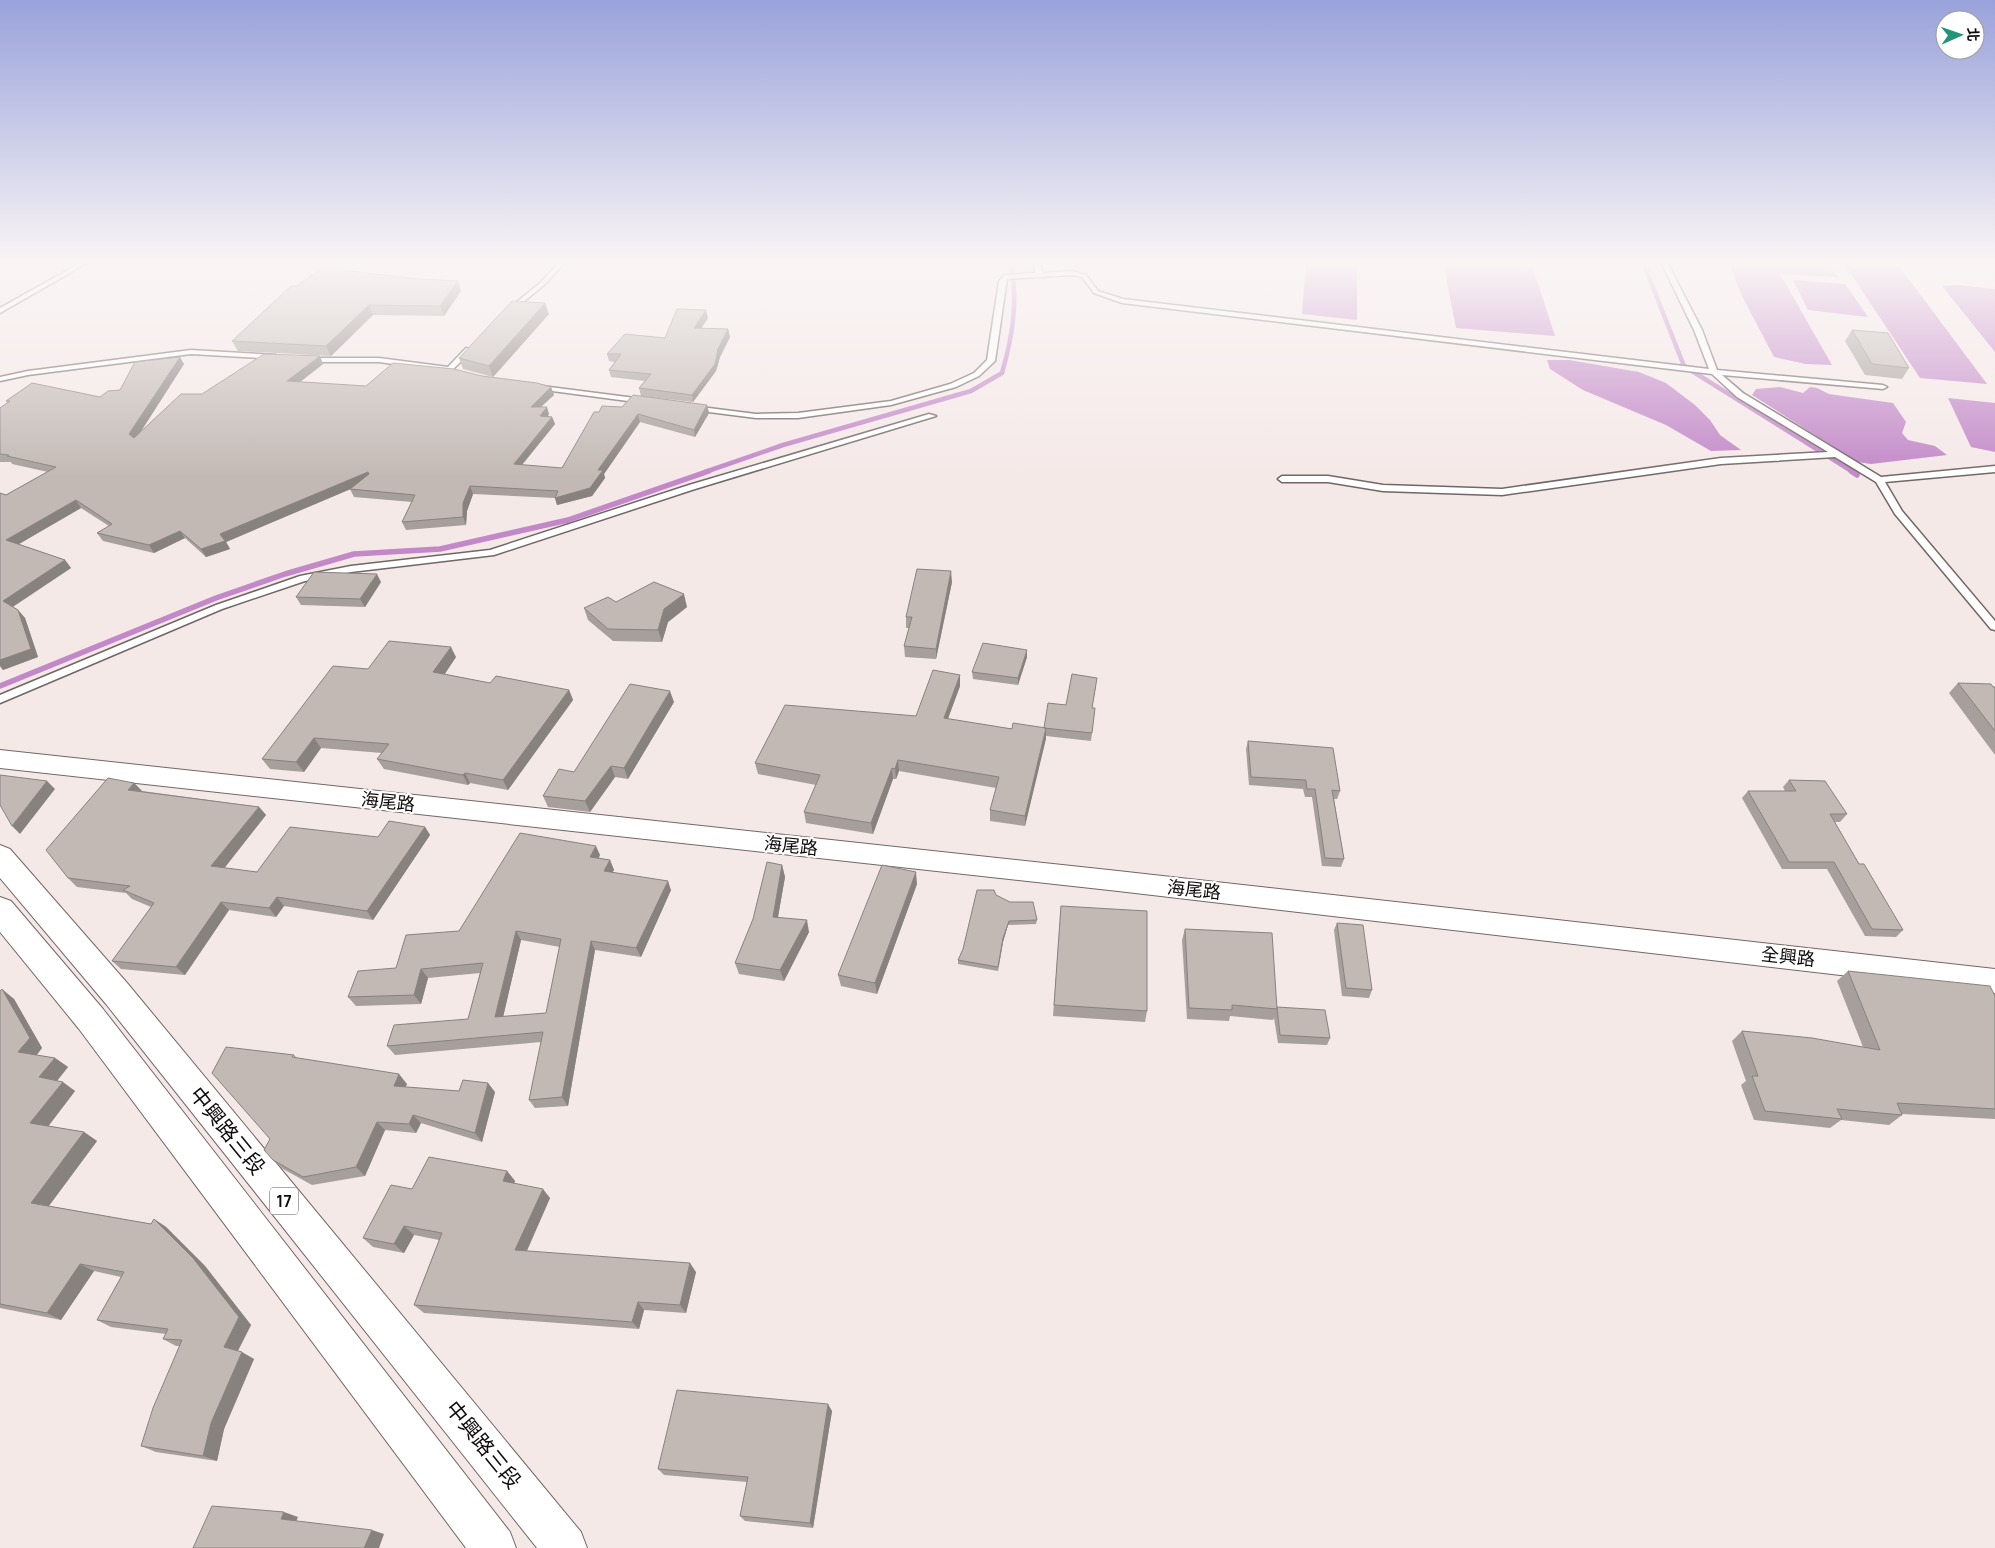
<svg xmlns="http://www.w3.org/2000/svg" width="1995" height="1548" font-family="Manrope,'Noto Sans TC',sans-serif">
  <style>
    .water { fill: #c288c8 }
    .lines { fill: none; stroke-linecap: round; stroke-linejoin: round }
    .stream-far1 { stroke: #c288c8; stroke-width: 4.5 }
    .stream { stroke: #c288c8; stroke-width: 5.5 }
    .service-casing { stroke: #716766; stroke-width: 3 }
    .minor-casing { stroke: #716766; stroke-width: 2 }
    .primary-casing { stroke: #716766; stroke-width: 2 }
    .service { fill: #fff; fill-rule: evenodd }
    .minor { fill: #fff; fill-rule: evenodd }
    .primary { fill: #fff; fill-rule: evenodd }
    .wall { fill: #a79f9b; fill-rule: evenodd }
    .shaded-wall { fill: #88827e }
    .building { fill: #c2b9b4; stroke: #88827e; fill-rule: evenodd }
    .labels { text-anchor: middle; stroke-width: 4.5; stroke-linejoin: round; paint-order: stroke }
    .shield { fill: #fff; stroke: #575454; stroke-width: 1 }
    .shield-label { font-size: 16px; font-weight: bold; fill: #0f0b0b }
    .street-label { font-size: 18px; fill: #0f0b0b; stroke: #fff }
    .near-street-label { font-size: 21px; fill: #0f0b0b; stroke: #fff }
  </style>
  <rect width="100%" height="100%" fill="#f5e9e8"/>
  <path class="water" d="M1306 262 1357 266V320L1302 314Z
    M1443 262H1531L1555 336 1456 328Z
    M1728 262H1824L1839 277 1780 274 1832 365 1806 364 1774 357 1742 296Z
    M1843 262H1896L1987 384 1920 378Z
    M1793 280 1845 284 1868 317 1808 310Z
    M1958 285 1995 289V352L1942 286Z
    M1547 360H1569L1639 372 1666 383 1695 405 1710 420 1720 435 1741 450 1711 451 1666 425 1583 390 1550 369Z
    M1780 387 1803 393 1810 387 1817 388 1829 394 1893 403 1906 422 1902 433 1908 440 1935 446 1947 455 1871 464 1857 462 1752 395 1756 389Z
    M1948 398 1995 403V452L1971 447Z"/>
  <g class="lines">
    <path class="stream-far1" d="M1643 262 1684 366 1853 472
      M705 472 783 445 971 391 1002 373C1013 335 1018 301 1011 262"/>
    <path class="stream" d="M1851 471 1857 475
      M0 686 216 598 285 574 354 554 440 549 568 520 709 471"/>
    <defs>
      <path id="service" d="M82 262H89L0 313V308Z
        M560 262H566L544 285 511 312H507V310L540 283Z
        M1034 262H1040L1042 273 1072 271 1086 275 1098 291 1123 299 1709 369 1694 330 1661 262H1667L1702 330 1717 370 1883 385 1887 387 1883 389 1722 375 1743 393 1881 477 1995 466V472L1885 482 1902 511 1995 621V630L1991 629 1895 514 1876 482 1835 457 1721 464 1502 495 1383 491 1328 482H1282L1278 479 1282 476H1328L1383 485 1502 489 1721 458 1828 452 1737 397 1712 374 1122 303 1094 293 1082 277 1072 275 1007 279 995 361 979 376 956 387 891 405 798 418H756L693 410 689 408 693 406 756 414 798 413 891 401 950 384 974 373 987 360 999 281 1005 275 1035 273Z
        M466 348 473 350 450 372 379 362H306L302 360 306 358H379L448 367Z
        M191 350 276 355 280 357 276 359 191 354 28 375 0 381V377L28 371Z
        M534 385 643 399 647 401 643 403 537 389H534Z
        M929 414 936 416 695 489 494 555 351 572 305 581 222 609 0 703V695L216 605 300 576 351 566 490 550 689 485Z"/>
      <path id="minor" d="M0 750 1118 871 1995 969V993L1118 891 0 768Z"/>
      <path id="primary" d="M0 845 10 849 128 984 581 1532 587 1548H537L106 1004 0 878Z
        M0 897 11 901 103 1009 510 1532 516 1548H466L79 1029 0 932Z"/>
    </defs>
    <use href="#service" class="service-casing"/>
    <use href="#minor" class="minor-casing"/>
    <use href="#primary" class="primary-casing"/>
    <use href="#service" class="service"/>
    <use href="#minor" class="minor"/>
    <use href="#primary" class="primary"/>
  </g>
  <path class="wall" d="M419 279 458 281 461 291 444 316 373 315 331 356 238 351 232 341 296 286Z
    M549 314 493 377 463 369 459 358Z
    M708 318 701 328 728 329 730 337 720 357 716 371 693 402 641 396 639 388 645 381 611 377 609 370 615 362 609 361 607 354 665 338Z
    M1852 330 1909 368 1902 379 1865 375 1845 341Z
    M184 364 140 433 202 394 323 364 300 382 366 386 482 376 551 387 554 395 541 407 549 414 548 416 552 417 555 424 522 465 562 468 599 412 622 407 707 405 709 413 695 437 640 422 604 474 605 478 592 496 557 505 555 498 473 494 467 511 466 525 406 530 402 522 412 502 354 497 350 489 226 542 230 549 206 557 185 538 154 553 103 541 97 533 109 526 81 508 19 544 65 560 71 568 13 607 18 610 25 618 38 657 3 670 0 666V493L6 495 48 472 12 464 11 462H0V408L8 403 6 401 100 397 120 390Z
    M381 582 365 607 301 605 296 597Z
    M952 582 936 659 905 657 904 646 909 628H906V617Z
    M616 602 687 607 668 622 662 642 613 641 588 620 584 608Z
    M456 657 444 674 490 683 569 690 573 700 508 790 470 783 468 785 384 769 377 759 382 753 321 748 304 772 270 769 262 759 368 669Z
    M1027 657 1018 685 973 679 972 672Z
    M960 675V686L948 719 1012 729 1044 728 1066 705 1096 686 1092 708H1095L1091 741 1046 736 1025 826 990 821V810L996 788 899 771 896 779H893L873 834 806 823 804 812 816 785 758 774 755 763 916 716Z
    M1958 683 1995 687V755L1949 693Z
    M674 702 628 779 615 777 590 812 548 807 543 796 574 772Z
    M1248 741 1340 791 1337 799H1334L1344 859 1341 867 1322 866 1312 797H1305L1303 789 1249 785 1246 749Z
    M1789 780 1847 814 1840 822H1834L1859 864 1903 930 1896 937 1865 936 1827 869H1782L1742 798 1748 791H1785L1783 787Z
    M134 783 142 791 259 807 266 815 224 868 257 872 378 837 425 827 430 835 373 920 284 906 276 917 229 910 185 975 121 969 112 961 151 907 132 899 126 893 77 887 68 878Z
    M600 855 599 858 610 860 614 870 612 872 671 890 641 957 595 950 568 1106 535 1108 529 1100 541 1042 395 1055 387 1046 468 1019 480 973 428 978 421 1004 356 1006 348 997 459 931ZM521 940 560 947 546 1013 503 1017Z
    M782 865 785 877 778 917 809 932 784 981 739 974 735 963Z
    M917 884 877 994 841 986 838 975Z
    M996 895 1037 920 1036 924 1008 925 1003 942 998 971 958 964V960Z
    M1061 906 1147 1011 1145 1022 1053 1016Z
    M1337 923 1372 990 1369 998 1342 996 1334 930Z
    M1185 929 1277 1007 1330 1038 1327 1045 1278 1043 1274 1018 1273 1020 1230 1016 1229 1021 1187 1019 1182 940Z
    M1848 971 1995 996V1119L1902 1114V1115L1889 1125 1841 1120 1830 1128 1754 1120 1741 1085 1746 1081 1732 1041 1742 1031 1863 1047 1837 981Z
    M0 991 14 999 42 1048 37 1055 55 1058 68 1067 57 1081 75 1091 48 1126 84 1132 97 1141 49 1206 151 1224 154 1219 166 1227 205 1266 251 1325 238 1351 254 1359 224 1429 217 1461 156 1452 141 1446 180 1346H176L163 1339 166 1334 111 1327 97 1320 121 1277 94 1271 61 1320 0 1308Z
    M294 1055 297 1058 407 1084 405 1087 459 1091 495 1092 482 1142 421 1123 416 1133 385 1130 365 1176 312 1185 283 1169 273 1160 270 1139Z
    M507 1171 515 1181 514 1183 550 1198 527 1251 696 1272 686 1313 644 1310 639 1329 424 1313 414 1305 439 1240 414 1235 404 1253 373 1247 363 1238 412 1189Z
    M832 1411 813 1528 745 1521 740 1516 747 1482 664 1475 658 1469Z"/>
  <path class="shaded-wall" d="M458 281 461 291 444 316 440 306Z
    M545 303 549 314 493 377 489 366Z
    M369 305 373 315 331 356 326 346Z
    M706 310 708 318 696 336 694 328Z
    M728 329 730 337 720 357 716 371 693 402 692 395Z
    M320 356 323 364 291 389 287 381Z
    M180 357 184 364 134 442 129 434Z
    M551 387 554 395 533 414 531 407Z
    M707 405 709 413 695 437 694 430Z
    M547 407 549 414 543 423 540 416Z
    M638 414 640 422 604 474 605 478 592 496 557 505 555 498 598 470Z
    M552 417 555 424 516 472 514 464Z
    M368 472 372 480 226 542 230 549 206 557 201 549 220 534Z
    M470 486 473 494 467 511 466 525 463 517V503Z
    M76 500 81 508 12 548 6 540Z
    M180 531 185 538 154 553 149 545Z
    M65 560 71 568 9 609 3 601Z
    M951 571 952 582 936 659V649Z
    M377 574 381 582 365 607 360 599Z
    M684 594 687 607 668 622 662 642 658 630 664 609Z
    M18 610 25 618 38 657 3 670 0 666V660Z
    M451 647 456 657 439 683 433 672Z
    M1027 650V657L1018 685V678Z
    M960 675V686L944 729V718Z
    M569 690 573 700 508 790 503 780Z
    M670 691 674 702 628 779 624 768Z
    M1046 728V739L1025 826V816Z
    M314 738 321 748 304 772 296 762Z
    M898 760 899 771 896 779 895 769Z
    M611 766 615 777 590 812 585 801Z
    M892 768 893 779 873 834 871 823Z
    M465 773 470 783 468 785 463 775Z
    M47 781 55 789 20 834 12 826Z
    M134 783 142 791 128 790Z
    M259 807 266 815 219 875 211 866Z
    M425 827 430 835 373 920 367 911Z
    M596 846 600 855 594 866 590 857Z
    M610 860 614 870 608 881 604 871Z
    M782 865 785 877 776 928 773 917Z
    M916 872 917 884 877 994 875 983Z
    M668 881 671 890 641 957 636 948Z
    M277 897 284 906 276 917 269 908Z
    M221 902 229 910 185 975 176 967Z
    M807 920 809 932 784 981 780 970Z
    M1009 921 1008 925 1003 942 998 971 1003 938Z
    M516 931 521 940 501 1026 495 1017Z
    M591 941 595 950 568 1106 562 1097Z
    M421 969 428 978 421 1004 414 995Z
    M2 989 14 999 42 1048 31 1061 18 1052Z
    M55 1058 68 1067 52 1087 39 1077Z
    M399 1074 407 1084 402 1095 394 1086Z
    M63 1082 75 1091 44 1132 30 1123Z
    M488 1083 495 1092 482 1142 475 1133Z
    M413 1115 421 1123 416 1133 409 1124Z
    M377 1122 385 1130 365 1176 356 1167Z
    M84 1132 97 1141 45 1211 31 1203Z
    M507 1171 515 1181 511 1191 503 1181Z
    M543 1189 550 1198 523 1259 515 1250Z
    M154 1219 166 1227 205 1266 251 1325 236 1354 224 1347Z
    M404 1226 414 1235 404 1253 394 1244Z
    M690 1263 696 1272 686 1313 680 1305Z
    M80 1264 94 1271 61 1320 47 1313Z
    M638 1302 644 1310 639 1329 632 1322Z
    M242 1352 254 1359 224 1429 217 1461 203 1456 211 1423Z
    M828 1404 832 1411 813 1528 810 1523Z
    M284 1512 298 1517 295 1524 281 1519Z
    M372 1530 384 1534 379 1548H364Z"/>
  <path class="building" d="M323 268 419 279 458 281 440 306 369 305 326 346 232 341 291 286H296Z
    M512 301 545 303 489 366 459 358Z
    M677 309 706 310 694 328 728 329 718 349 715 364 692 395 639 388 651 374 609 370 621 354H607L625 334 665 338Z
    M1852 330 1888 333 1909 368 1872 364Z
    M264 354 320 356 287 381 366 386 393 363 454 369 482 376 537 383 551 387 531 407H547L540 416 552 417 514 464 562 468 594 412H599L602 406 622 407 633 395 707 405 694 430 638 414 598 470H603L590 488 555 498 558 491 470 486 463 503V517L402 522 415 495 350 489 369 474 368 472 220 534 225 541 201 549 180 531 149 545 97 533 112 524 76 500 6 540 65 560 3 601 18 610 31 649 0 660V493L6 495 56 467 7 456 9 455 0 454V408L10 401H6L32 383 100 397 108 391 120 390 135 362 180 357 129 434 134 438 181 394H202Z
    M917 569 951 571 936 649 904 646 912 617H906Z
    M314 572 377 574 360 599 296 597Z
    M654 582 684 594 664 609 658 630 608 629 584 608 608 597 616 602Z
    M389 641 451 647 433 672 490 683 496 676 569 690 503 780 465 773 463 775 377 759 389 744 314 738 296 762 262 759 333 666 368 669Z
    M983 643 1027 650 1018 678 972 672Z
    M933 670 960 675 944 718 1012 729 1013 723 1046 728 1025 816 990 810 999 777 898 760 895 769 892 768 871 823 804 812 820 775 755 763 785 705 916 716Z
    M1072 674 1097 678 1092 708H1095L1092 733 1044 728 1048 703 1066 705Z
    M1958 683 1991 684 1993 687H1995V731Z
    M630 684 670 691 624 768 611 766 585 801 543 796 559 769 574 772Z
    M1248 741 1333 748 1340 791 1332 790 1344 859 1325 858 1315 789H1307L1306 780 1251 777Z
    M0 775 47 781 12 826 0 805Z
    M108 778 134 783 128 790 259 807 211 866 257 872 290 827 378 837 389 821 425 827 367 911 277 897 269 908 221 902 176 967 112 961 154 903 123 890 130 886 68 878 46 850Z
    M1789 780 1825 781 1847 814H1830L1859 864H1864L1903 930 1872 929 1834 862H1789L1748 791H1796Z
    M520 833 596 846 590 857 610 860 604 871 668 881 636 948 591 941 562 1097 529 1100 543 1032 387 1046 394 1025 468 1019 483 963 421 969 414 995 348 997 358 971 396 968 406 935 459 931ZM516 931 561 939 546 1013 495 1017Z
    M767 862 782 865 773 917 807 920 780 970 735 963 753 919Z
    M882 865 916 872 875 983 838 975Z
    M977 890H994L996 895 1010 902H1033L1037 920 1009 921 1003 938 998 967 958 960 963 949Z
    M1061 906 1147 911V1011L1054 1005Z
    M1337 923 1363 925 1372 990 1346 988Z
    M1185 929 1272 933 1277 1009 1232 1005V1010L1189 1008Z
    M1848 971 1990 986 1995 996V1109L1897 1103 1902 1115 1837 1109 1842 1119 1765 1111 1752 1076H1758L1742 1031 1812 1038 1880 1050Z
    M2 989 30 1038 18 1052 55 1058 39 1077 63 1082 30 1123 84 1132 31 1203 151 1224 154 1219 193 1258 239 1317 224 1347 242 1352 211 1423 203 1456 141 1446 153 1408 182 1340 163 1339 168 1329 97 1320 124 1272 80 1264 47 1313 0 1304V991Z
    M1277 1007 1325 1010 1330 1038 1280 1035Z
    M226 1047 294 1055 292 1057 399 1074 394 1086 459 1091 463 1080 488 1083 475 1133 413 1115 409 1124 377 1122 356 1167 303 1177 273 1160 264 1150 270 1139 212 1073Z
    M429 1157 507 1171 503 1181 543 1189 515 1250 690 1263 680 1305 638 1302 632 1322 414 1305 442 1233 404 1226 394 1244 363 1238 391 1185 412 1189Z
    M677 1390 828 1404 810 1523 740 1516 748 1477 658 1469Z
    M212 1506 284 1512 281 1519 372 1530 364 1548H193Z"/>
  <linearGradient id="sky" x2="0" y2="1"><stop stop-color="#99a2db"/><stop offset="0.55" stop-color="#faf5f5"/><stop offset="1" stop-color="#faf5f5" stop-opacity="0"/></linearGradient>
  <rect width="1995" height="478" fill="url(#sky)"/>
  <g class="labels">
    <rect class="shield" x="270" y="1187.5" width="28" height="27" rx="4"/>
    <g class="shield-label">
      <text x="284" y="1207">17</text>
    </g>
    <g class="street-label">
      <text transform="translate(388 802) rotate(6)" y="6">海尾路</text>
      <text transform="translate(791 846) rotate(6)" y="6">海尾路</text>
      <text transform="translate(1194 890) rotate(6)" y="6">海尾路</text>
      <text transform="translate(1788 957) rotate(6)" y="6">全興路</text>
    </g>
    <g class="near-street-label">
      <text transform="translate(227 1131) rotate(51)" y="7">中興路三段</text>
      <text transform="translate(483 1445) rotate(51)" y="7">中興路三段</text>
    </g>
  </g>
  <g transform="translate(1960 35) rotate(88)"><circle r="24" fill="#ffffff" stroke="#9f9d9d"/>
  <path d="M0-4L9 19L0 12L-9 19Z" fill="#229477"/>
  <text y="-8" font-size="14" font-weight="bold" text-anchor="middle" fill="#0f0b0b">北</text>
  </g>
</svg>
